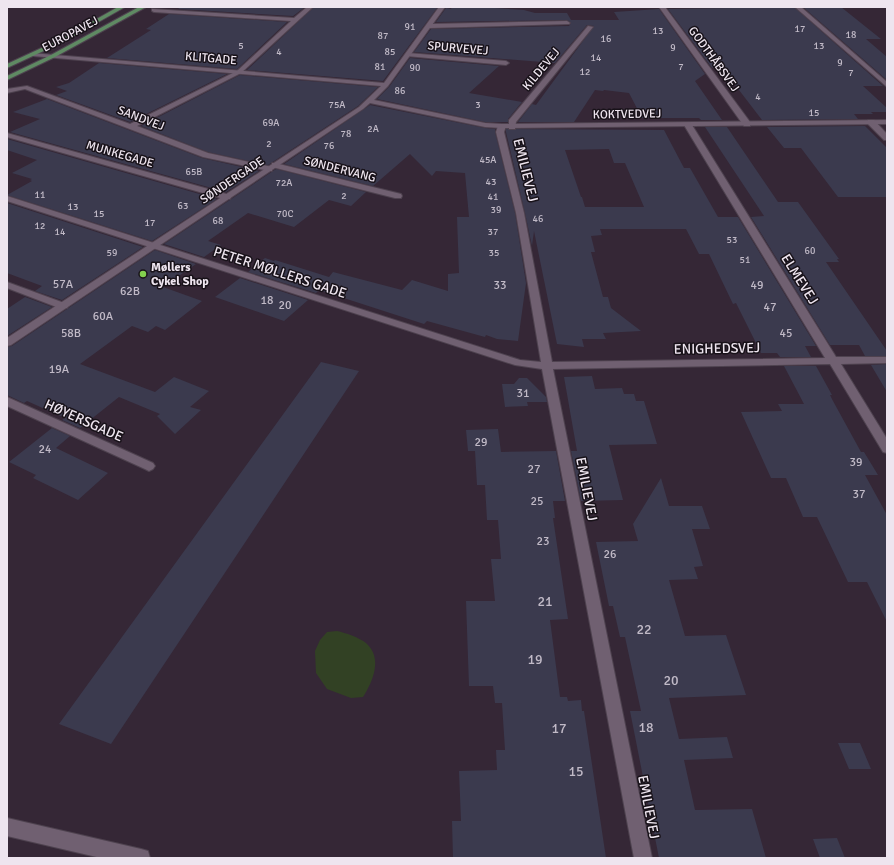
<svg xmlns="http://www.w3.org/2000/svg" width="894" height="865" font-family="Signika,sans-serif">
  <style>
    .green { fill: #324124 }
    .building { fill: #3b3a4e; fill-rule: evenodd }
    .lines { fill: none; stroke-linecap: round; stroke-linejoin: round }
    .minor-casing { stroke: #4e424f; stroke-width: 2 }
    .tertiary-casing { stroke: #4e424f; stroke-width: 2 }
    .primary-casing { stroke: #4e424f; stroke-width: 2 }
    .minor { fill: #706071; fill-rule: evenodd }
    .tertiary { fill: #706071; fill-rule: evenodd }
    .primary { fill: #5f8a63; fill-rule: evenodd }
    .poi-dot { fill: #83d04e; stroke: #181219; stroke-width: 1.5 }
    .labels { text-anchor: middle; stroke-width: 3; stroke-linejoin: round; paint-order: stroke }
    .far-number-label { font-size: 10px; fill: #c1bac7 }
    .far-street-label { font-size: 12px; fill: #eee5ef; stroke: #181219 }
    .far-poi-label { font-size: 12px; font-weight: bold; fill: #eee5ef; stroke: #181219; text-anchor: start }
    .number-label { font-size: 12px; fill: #c1bac7 }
    .street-label { font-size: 14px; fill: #eee5ef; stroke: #181219 }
    .near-number-label { font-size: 14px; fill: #c1bac7 }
  </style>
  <rect width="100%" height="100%" fill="#352736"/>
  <path class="green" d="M337 631C346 633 358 637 366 643 383 658 373 681 363 697L351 698 327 689 316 673 315 651 320 640 327 632Z"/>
  <path class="building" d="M181 7H305L293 16 178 9Z
    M314 7H429L437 8 383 81 247 70Z
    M452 7H480L524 10 535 13H567L571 20H619L614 12 659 9 705 74 695 81 722 120H701L699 118H642L629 93 604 90 603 91 595 90 574 122H518L532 104 536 105 594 26 587 25 555 63 414 52 431 29 569 26 571 23 567 20 436 22 446 8 451 9Z
    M794 7 883 86H863L887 108V112H871L873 114H854L858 119 762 120 719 64 712 68 668 9Z
    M803 7H841L881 39H866L887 57V80Z
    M169 14 287 22 237 69 107 58 151 30 146 29Z
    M410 58 499 66 469 93 522 102 508 119V122H485L377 99 389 87Z
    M99 63 227 74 130 122 56 95 67 91 56 87 69 83Z
    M240 75 378 87 358 106 268 165 208 152 141 126Z
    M47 99 202 158 259 171 226 192 10 132 40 119 13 112Z
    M370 105 485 128 495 129V132L515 213 526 283 518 341 497 339 486 335 485 337 427 321 424 324 319 290 316 293 248 272 265 258 274 261 275 260 329 277 333 272 402 290 412 280 448 291V274L459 273 457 217H469L465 173 436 171 432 176 410 154 373 186 284 164Z
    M865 126 887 148V197H838L801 148H784L767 127Z
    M705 127H727L778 202H798L839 259H837L839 262H826L887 351V356H865L859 345H830L751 217 764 216Z
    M506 129 664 130 684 168H690L718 217H738L816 346H805L811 357H780L777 353H761L736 303 733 304 709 254H699L686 229H600L602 235 591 236 595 252H591L603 297H608L611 308 641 331 603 333 606 339H582L584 347 557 344 534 231 532 246 525 213 506 132ZM609 149 614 163H625L644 207H585L582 197H581L565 150Z
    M7 139 217 199 152 241 7 195 32 181 30 180 32 179 12 173 37 160 7 150Z
    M276 169 366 192 351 206 329 200 294 227 248 213 208 241 221 245 204 257 164 244Z
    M7 203 143 247 62 300 35 291 42 286 7 273Z
    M155 250 196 264 163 287 202 301 165 330 156 326 148 332 132 326 80 364 155 392 174 377 209 391 190 407 201 410 175 434 157 416 160 414 119 397 80 428 62 420 65 418 27 401 24 403 7 395V347L12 346Z
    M240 278 308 300 284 321 215 297Z
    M25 297 52 307 7 336V309Z
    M321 362 359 371 111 744 59 724Z
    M887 364V392L871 365Z
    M784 366H816L832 395H830L833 401 861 452H864L878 475H865L887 515V622L867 582H848L817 517H803L786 478H771L741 412 782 411 778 404H804Z
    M592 376 595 389 622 388 624 394H634L636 401H644L657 444 609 445 623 500 581 501 571 451H577L564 377Z
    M519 378H527L546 397 547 402H527L528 406 505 407 502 384H514Z
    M52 428 70 436 56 448 108 473 78 500 33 478 36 475 9 462Z
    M498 429 501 452 556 451 565 501H553L555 518H553L568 619 550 620 560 697H567L568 701 581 700 582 711H584L606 858H453L452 821H461L459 771 497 770 496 750H505L502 703H495L493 686H469L466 601H495L491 559H501L498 520H487L485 485H477L475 451H468L466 430Z
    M661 478 669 506H702L710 529H692L703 566 694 567 698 579 669 580 685 636 726 635 746 695 669 698 679 739 727 737 733 758 684 760 695 810 752 809 766 858H659L630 711H641L625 637H620L613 606H609L596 542 638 541 633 524Z
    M838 743H860L871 769H849Z
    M837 838 845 858H820L813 839Z"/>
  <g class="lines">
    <defs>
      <path id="minor" d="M307 7H313L241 73 137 126 208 153 272 167V171H269L203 157 25 89 7 93V89L27 86 130 124 237 71 291 21 154 12 152 11V9L294 18Z
        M659 7H665L750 122V126H744Z
        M795 7H801L887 82V87Z
        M567 21 570 23 569 24 430 28 427 26 430 24Z
        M588 26 593 27 516 122 515 129H509V120Z
        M408 53 506 61 509 63 506 65 406 56V54Z
        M868 120H874L887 134V140H884L868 124Z
        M685 123H688L692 125 836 357H887V363L841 364 887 439V453L883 452 830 364 553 369 652 858H634L542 369 515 365 7 201V196L520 360 541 362 516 213 496 132 498 126 502 124 506 126 504 132 524 213 552 362 825 358 684 125Z
        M7 133 230 195 231 197 230 199H224L7 137Z
        M272 163H275L401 194 402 196 401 198H395L272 167Z
        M7 282 67 304 68 306 67 308H59L7 288Z
        M7 397 153 463 155 466 153 469 149 471 145 469 7 406Z
        M7 818 141 849 148 851 150 858H101L7 836Z"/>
      <path id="tertiary" d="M439 7H445L388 86 374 100 485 123 502 124 887 120V124L502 128 485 127 370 103 363 109 11 345 7 346V338L359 107 381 86 33 56 30 54 31 53 384 83Z"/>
      <path id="primary" d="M118 7H125L65 41 7 68V64L61 39Z
        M139 7H146L55 57 7 80V76L51 55Z"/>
    </defs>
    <use href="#minor" class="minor-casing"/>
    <use href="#tertiary" class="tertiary-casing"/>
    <use href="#primary" class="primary-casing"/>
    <use href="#minor" class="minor"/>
    <use href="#tertiary" class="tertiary"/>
    <use href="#primary" class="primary"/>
  </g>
  <circle class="poi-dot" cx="143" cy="274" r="4"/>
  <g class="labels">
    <g class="far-number-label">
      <text x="410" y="30">91</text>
      <text x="800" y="32">17</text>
      <text x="658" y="34">13</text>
      <text x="851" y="38">18</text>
      <text x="383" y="39">87</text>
      <text x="606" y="42">16</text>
      <text x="241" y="49">5</text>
      <text x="819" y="49">13</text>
      <text x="673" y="51">9</text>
      <text x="279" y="55">4</text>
      <text x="390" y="55">85</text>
      <text x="596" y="61">14</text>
      <text x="840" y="66">9</text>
      <text x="380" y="70">81</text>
      <text x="681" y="70">7</text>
      <text x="415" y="71">90</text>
      <text x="585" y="75">12</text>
      <text x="851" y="76">7</text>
      <text x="400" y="94">86</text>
      <text x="758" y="100">4</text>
      <text x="337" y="108">75A</text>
      <text x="478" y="108">3</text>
      <text x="814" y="116">15</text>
      <text x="271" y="126">69A</text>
      <text x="373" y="132">2A</text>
      <text x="346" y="137">78</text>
      <text x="269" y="147">2</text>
      <text x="329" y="149">76</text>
      <text x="488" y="163">45A</text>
      <text x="194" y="175">65B</text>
      <text x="491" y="185">43</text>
      <text x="284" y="186">72A</text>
      <text x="40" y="198">11</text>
      <text x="344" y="199">2</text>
      <text x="493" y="200">41</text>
      <text x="183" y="209">63</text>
      <text x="73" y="210">13</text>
      <text x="496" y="213">39</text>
      <text x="99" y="217">15</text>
      <text x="285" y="217">70C</text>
      <text x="538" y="222">46</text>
      <text x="218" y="224">68</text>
      <text x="150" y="226">17</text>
      <text x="40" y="229">12</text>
      <text x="60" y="235">14</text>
      <text x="493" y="235">37</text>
      <text x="732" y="243">53</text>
      <text x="810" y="254">60</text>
      <text x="112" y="256">59</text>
      <text x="494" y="256">35</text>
      <text x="745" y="263">51</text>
    </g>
    <g class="far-street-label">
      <text transform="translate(70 34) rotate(-28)" y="4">EUROPAVEJ</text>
      <text transform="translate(458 48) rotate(5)" y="4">SPURVEVEJ</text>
      <text transform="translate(211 58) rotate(5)" y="4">KLITGADE</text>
      <text transform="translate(714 59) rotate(54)" y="4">GODTHÅBSVEJ</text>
      <text transform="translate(541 69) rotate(-50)" y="4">KILDEVEJ</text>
      <text transform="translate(627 114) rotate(-1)" y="4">KOKTVEDVEJ</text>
      <text transform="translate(141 118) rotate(21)" y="4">SANDVEJ</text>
      <text transform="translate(120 154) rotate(16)" y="4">MUNKEGADE</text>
      <text transform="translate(340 169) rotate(14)" y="4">SØNDERVANG</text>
      <text transform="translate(232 180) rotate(-34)" y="4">SØNDERGADE</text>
    </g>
    <g class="far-poi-label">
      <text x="151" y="271">Møllers<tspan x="151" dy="14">Cykel Shop</tspan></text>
    </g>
    <g class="number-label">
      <text x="63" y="288">57A</text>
      <text x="500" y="289">33</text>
      <text x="757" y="289">49</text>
      <text x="130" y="295">62B</text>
      <text x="267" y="304">18</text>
      <text x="285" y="309">20</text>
      <text x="770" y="311">47</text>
      <text x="103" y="320">60A</text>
      <text x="71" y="337">58B</text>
      <text x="786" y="337">45</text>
      <text x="59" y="373">19A</text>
      <text x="523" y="397">31</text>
      <text x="481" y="446">29</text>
      <text x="45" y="453">24</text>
      <text x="856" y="466">39</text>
      <text x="534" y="473">27</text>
      <text x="859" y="498">37</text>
      <text x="537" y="505">25</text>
      <text x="543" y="545">23</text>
      <text x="610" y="558">26</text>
    </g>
    <g class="street-label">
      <text transform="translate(526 170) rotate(76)" y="5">EMILIEVEJ</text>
      <text transform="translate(280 272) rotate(18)" y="5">PETER MØLLERS GADE</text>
      <text transform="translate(800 279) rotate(58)" y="5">ELMEVEJ</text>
      <text transform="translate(717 348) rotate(-1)" y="5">ENIGHEDSVEJ</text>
      <text transform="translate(84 420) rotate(24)" y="5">HØYERSGADE</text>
      <text transform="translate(587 489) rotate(79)" y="5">EMILIEVEJ</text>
      <text transform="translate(649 807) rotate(79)" y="5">EMILIEVEJ</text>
    </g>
    <g class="near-number-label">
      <text x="545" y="606">21</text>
      <text x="644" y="634">22</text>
      <text x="535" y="664">19</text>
      <text x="671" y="685">20</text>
      <text x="646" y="732">18</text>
      <text x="559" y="733">17</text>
      <text x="576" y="776">15</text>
    </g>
  </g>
  <rect width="894" height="865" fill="none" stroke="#eee5ef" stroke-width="16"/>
</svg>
